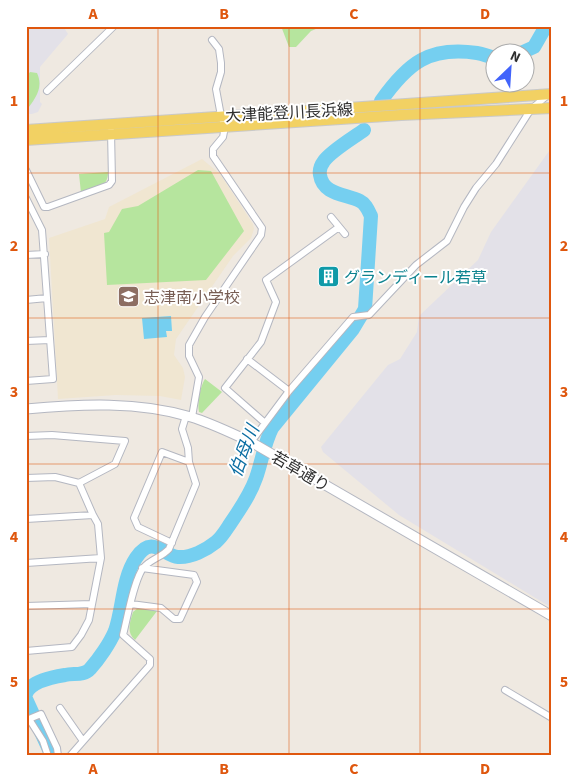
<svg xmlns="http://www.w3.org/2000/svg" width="578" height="782" font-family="'Source Sans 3','Noto Sans JP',sans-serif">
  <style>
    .industrial { fill: #e3e1e8 }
    .education { fill: #f0e6d1 }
    .green { fill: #b6e59e }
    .water { fill: #75cff0 }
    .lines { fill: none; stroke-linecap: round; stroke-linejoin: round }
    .river { stroke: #75cff0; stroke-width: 14 }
    .street-casing { stroke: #b4b7c1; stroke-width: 8 }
    .secondary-casing { stroke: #b4b7c1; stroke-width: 11 }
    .primary-casing { stroke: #c9c9c9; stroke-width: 12 }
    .street { stroke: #fff; stroke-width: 6 }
    .secondary { stroke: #fff; stroke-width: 9 }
    .primary { stroke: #f2d163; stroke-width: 10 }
    .grid { fill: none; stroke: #df570e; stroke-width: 1; stroke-opacity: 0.55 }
    .labels { text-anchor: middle; stroke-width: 4; stroke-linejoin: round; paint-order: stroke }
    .street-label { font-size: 16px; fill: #2e2e2e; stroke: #fff }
    .culture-label { font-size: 16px; fill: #0d838f; stroke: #fff; text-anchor: start }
    .education-label { font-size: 16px; fill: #785e54; stroke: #fff; text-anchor: start }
    .water-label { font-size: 18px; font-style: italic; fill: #0d6fa3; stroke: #fff }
    .neatline { fill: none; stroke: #df570e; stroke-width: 2 }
    .grid-label { font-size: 16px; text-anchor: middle; font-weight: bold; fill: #df570e }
  </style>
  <rect width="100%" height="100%" fill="#efe9e1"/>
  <path class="industrial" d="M26 26H63L68 34 40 67V102L42 104 38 112 32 114H26Z
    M552 147V608L399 515 323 452 321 447 388 365 400 359 417 332 419 316 478 260 491 232Z"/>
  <path class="education" d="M202 159 220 174 253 224 254 229 251 238 233 256 176 339 174 355 183 368 185 377 181 400 160 396 116 395 58 399 49 238 105 219 109 207Z"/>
  <path class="green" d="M281 26H323L311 31 296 47H289Z
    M30 72 37 73C44 88 35 99 26 111V77Z
    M198 170 211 171 244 231 206 280 107 285 104 233 109 232 122 209 138 206Z
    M108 172C108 189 95 188 81 193L79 174Z
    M205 379 222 392 202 413 199 412C197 403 200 387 205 379Z
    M138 608 157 611 135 640C126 632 130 622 133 612Z"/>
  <path class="water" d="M171 316 172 331H166L167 337 144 339 142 318Z"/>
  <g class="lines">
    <path class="river" d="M523 52 534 47 546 26
      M381 101C408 63 429 46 477 53 484 54 489 57 496 58
      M26 694C30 681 53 677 65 675 74 673 84 676 90 669 99 659 110 643 115 631 123 608 122 579 136 558 152 533 164 556 178 557 191 558 206 550 216 542 222 537 226 530 230 524 240 509 250 495 256 478 262 461 264 444 272 428L353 329 365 309 371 216C368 210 366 204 360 201 346 194 323 195 320 175 319 170 321 165 324 161 331 151 353 138 364 130
      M26 699 52 756"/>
    <defs>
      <path id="street" d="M47 91 114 26
        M26 170 44 207H48L109 185 112 181 111 131
        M26 198 42 230 53 379 26 381
        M331 217 345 234
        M26 255 45 254
        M26 300 47 298
        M26 341 50 340
        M247 359 289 391
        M192 417 199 377 189 356V345L205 317 261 235 262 228 213 156V149L223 137 225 127 221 116 216 89 221 72V63L219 49 212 40
        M265 423 225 388 261 342 276 302 266 280 339 227
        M26 436 52 435 125 441 115 464 79 483 55 477 26 478
        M251 442 289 391 353 317 369 315 416 265 447 241 464 207 476 188 496 164 531 109 548 95
        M26 519 93 515
        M172 543 138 527 134 518 162 452 189 462
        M26 563 101 558
        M131 604 161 608 174 619H180L197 582 194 575 142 568
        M26 606 92 604
        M26 651 72 647 81 635 89 620 101 558 98 524 93 515 79 483
        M505 690 552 718
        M60 708 83 741
        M48 756 43 741 29 719 41 714 57 748 58 756
        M70 756 150 665V659L123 635C127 620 134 578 144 567 151 559 162 557 169 549L196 484 189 462 188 448 182 429 186 416"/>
      <path id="secondary" d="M26 409C81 404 138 401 191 417 211 423 231 433 251 442L552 616"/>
      <path id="primary" d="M26 130 552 94
        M26 140 401 115 552 108"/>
    </defs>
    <use href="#street" class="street-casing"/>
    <use href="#secondary" class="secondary-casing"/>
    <use href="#primary" class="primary-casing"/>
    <use href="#street" class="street"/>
    <use href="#secondary" class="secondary"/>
    <use href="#primary" class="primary"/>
  </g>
  <path class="grid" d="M158 26V756M289 26V756M420 26V756M26 173H552M26 318H552M26 464H552M26 609H552"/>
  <defs>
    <symbol id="building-square" viewBox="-11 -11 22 22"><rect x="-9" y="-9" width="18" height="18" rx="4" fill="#0f9aa8" stroke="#fff"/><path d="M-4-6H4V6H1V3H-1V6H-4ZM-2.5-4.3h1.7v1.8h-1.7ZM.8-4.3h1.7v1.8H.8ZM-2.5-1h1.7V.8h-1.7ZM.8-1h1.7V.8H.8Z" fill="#fff"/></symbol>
    <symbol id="school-square" viewBox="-11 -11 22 22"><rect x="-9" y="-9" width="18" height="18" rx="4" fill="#8d6e63" stroke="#fff"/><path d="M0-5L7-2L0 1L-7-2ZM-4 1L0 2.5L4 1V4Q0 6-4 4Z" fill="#fff"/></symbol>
  </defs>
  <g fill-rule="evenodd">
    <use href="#building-square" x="316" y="264" width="25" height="25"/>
    <use href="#school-square" x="116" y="284" width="25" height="25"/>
  </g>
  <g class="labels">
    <g class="street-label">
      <text transform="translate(289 112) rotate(-3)" y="6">大津能登川長浜線</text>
      <text transform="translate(301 471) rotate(30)" y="6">若草通り</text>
    </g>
    <g class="culture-label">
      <text x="344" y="283">グランディール若草</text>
    </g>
    <g class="education-label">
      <text x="144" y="303">志津南小学校</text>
    </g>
    <g class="water-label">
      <text transform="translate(244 451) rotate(-69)" y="6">伯母川</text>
    </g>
  </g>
  <rect width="578" height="782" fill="none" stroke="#ffffff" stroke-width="55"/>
  <g transform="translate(510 68) rotate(25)"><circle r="24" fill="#ffffff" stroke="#ababab"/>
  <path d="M0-4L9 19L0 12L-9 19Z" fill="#4264fb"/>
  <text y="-8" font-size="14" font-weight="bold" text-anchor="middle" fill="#2e2e2e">N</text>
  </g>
  <rect x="28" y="28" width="522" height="726" class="neatline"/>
  <g class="grid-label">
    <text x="93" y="19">A</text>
    <text x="224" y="19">B</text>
    <text x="354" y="19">C</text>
    <text x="485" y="19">D</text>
    <text x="14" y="106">1</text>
    <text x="564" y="106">1</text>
    <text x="14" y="251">2</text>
    <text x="564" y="251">2</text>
    <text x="14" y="397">3</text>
    <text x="564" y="397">3</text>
    <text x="14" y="542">4</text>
    <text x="564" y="542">4</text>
    <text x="14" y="687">5</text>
    <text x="564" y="687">5</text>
    <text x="93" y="774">A</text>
    <text x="224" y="774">B</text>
    <text x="354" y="774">C</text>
    <text x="485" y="774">D</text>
  </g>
</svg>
